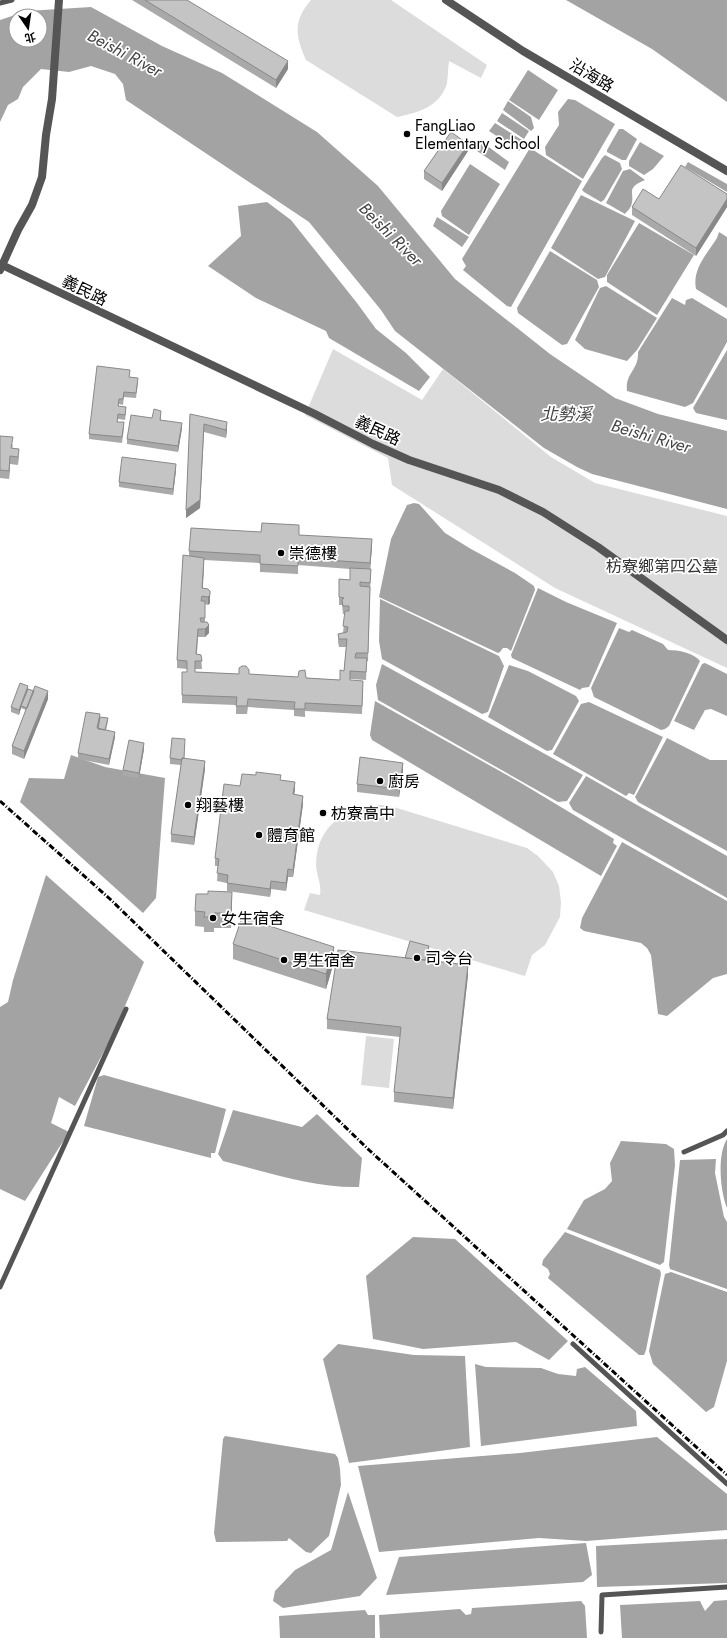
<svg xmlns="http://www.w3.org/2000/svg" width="727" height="1638" font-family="Jost,'Noto Sans TC',sans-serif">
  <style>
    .green { fill: #dcdcdc }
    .water { fill: #a3a3a3; fill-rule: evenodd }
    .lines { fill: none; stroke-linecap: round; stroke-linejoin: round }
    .service { stroke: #555; stroke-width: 5 }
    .minor { stroke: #555; stroke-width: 8 }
    .rail { stroke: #000; stroke-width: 3; stroke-dasharray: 6 2 1 2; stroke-linecap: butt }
    .wall { fill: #a9a9a9; fill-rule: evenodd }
    .shaded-wall { fill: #898989 }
    .building { fill: #c4c4c4; stroke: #898989 }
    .poi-dot { fill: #000; stroke: #fff; stroke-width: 1.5 }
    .labels { text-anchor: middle; stroke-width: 3.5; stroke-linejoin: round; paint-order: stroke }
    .street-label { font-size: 16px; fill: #000; stroke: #fff }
    .poi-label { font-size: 16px; fill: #000; stroke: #fff; text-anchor: start }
    .park-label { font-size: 16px; fill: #333; stroke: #fff }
    .water-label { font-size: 17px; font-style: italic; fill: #444; stroke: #fff }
  </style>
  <rect width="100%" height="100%" fill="#fff"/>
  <path class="green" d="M311 0H391L487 65 481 78 449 61C448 68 448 76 447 83 441 106 418 113 397 117L306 60C295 35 293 21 311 0Z
    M333 349 422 400 443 369 551 457 595 483 727 516V668L555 588 392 485 388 458 305 415Z
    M381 805 397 808 527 848 538 856 553 872 559 886 561 902 560 917 545 945 532 955 525 976 304 910 310 893 320 895C322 885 316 874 316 864 317 825 345 808 381 805Z
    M366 1036 394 1039 389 1088 361 1085Z"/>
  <path class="water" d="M566 0H727V102L652 49Z
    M91 7 162 46 222 73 317 132 378 186 455 279 550 354 615 398 658 414 727 431V509L592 474 577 467 544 448 395 331 381 310 309 222 126 100 123 84 115 74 91 66 69 72 41 69 23 87 18 99 8 105 0 122V20L27 11ZM16 16H40V40H16Z
    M528 70 558 90 539 120 509 100Z
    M568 99 575 100 615 124 583 179 546 155 545 147 559 125 558 112Z
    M508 101 531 117 534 128 531 131 503 110Z
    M502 113 529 131 524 139 497 121Z
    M495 123 525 142 519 151 489 131Z
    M619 129H623L637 139 626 160H622L607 152V150Z
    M482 142 509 162 505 170 477 151Z
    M640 142 664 156 653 169 644 175 629 166V161Z
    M530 148 582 181 511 307 507 306 463 270 466 266 462 259Z
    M605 155 620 163 622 169 604 200 601 202 584 192 582 190 602 158Z
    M688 162 727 184V192L685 167Z
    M470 164 500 184 469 235 442 216 441 211Z
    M630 169 645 180C624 189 636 192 631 206 630 209 626 212 625 214L606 203 623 171Z
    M581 195 635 221 605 277 598 279 551 248Z
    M267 202 291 220 357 303 376 329 406 353 430 377 419 391 329 338 326 331 256 298 208 266 241 236 238 206Z
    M437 217 469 237 462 247 433 226Z
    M639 223 694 255 657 315 607 282V275Z
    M719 232 727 237V308L696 289C692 269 707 254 717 238Z
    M550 251 597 280 599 287 567 344 562 345 518 313 517 308Z
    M606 286 657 318 637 350 627 361 585 349 575 340 600 288Z
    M672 298 685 305 686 300 692 298 727 319V342L693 403 685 407 627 391C625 373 639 370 638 352Z
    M727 350V420L696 413 693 408Z
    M414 503 419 504 445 533 471 549 515 573 534 586 535 590 511 651 507 648H503L500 652 498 653 379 597 391 539 407 505Z
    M538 588 566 602 617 623 589 687 582 688 580 690 512 658 511 655Z
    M380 599 499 656 504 666 488 712 482 714 382 659 379 641Z
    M619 628 629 632 632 630 663 644 668 650C678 650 694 653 700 661L669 726 665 729 661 730 594 697 591 688Z
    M705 663 727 674V716L711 709 705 710 694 730 674 721 702 664Z
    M382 664 583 775 567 801 558 802 378 700 376 685Z
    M509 665 528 671 576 696 579 701 552 750 547 751 488 717Z
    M375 701 521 783 614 839 613 843 617 846 601 876 372 740 370 735Z
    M589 702 663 737 634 795 629 793 626 796 553 754 581 704Z
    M667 738 710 760H727V851L638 802 635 797Z
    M71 755 105 767 165 778 156 898 143 913 20 802 29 778 64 779Z
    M586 776 727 856V898L573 810 569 803Z
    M622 842 727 901V974L713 978 667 1016 658 1014 651 955 647 948 641 943 584 931 580 928 582 918Z
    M46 875 144 962 112 1036 75 1106 59 1097 51 1123 69 1132 25 1201 0 1189V1007L8 1002 13 980Z
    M104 1075 226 1109 215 1153H211V1158L84 1126 98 1077Z
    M233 1110 302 1127 317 1114 362 1158 359 1187C313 1188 267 1172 223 1161L218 1154Z
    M727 1139V1208C720 1190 717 1155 727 1139Z
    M621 1141 666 1144 674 1149 675 1165 664 1262 660 1265 567 1229 584 1200 605 1189 612 1181 610 1163Z
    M716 1159 715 1173 724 1217 727 1222V1289L670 1269 669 1265 680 1160Z
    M565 1232 660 1270 661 1274 646 1350 644 1355H639L548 1278 550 1274 548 1269 542 1265 543 1260Z
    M413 1237 455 1239 568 1341 549 1360 516 1342 423 1349 373 1339 366 1276Z
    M671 1272 727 1292V1361L714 1407 706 1412 653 1364 649 1351 665 1274Z
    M338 1344 414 1355 465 1356 470 1447 349 1463 323 1359Z
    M475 1364 486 1367 541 1368 558 1374 576 1376 577 1369 585 1367 636 1411 637 1426 481 1446Z
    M225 1436 335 1454 338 1458 340 1469 341 1485 329 1536 311 1553 306 1552 289 1538 287 1541 216 1542 214 1533 223 1439Z
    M657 1437 727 1494V1530L586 1541 539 1538 379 1552 358 1466 520 1453Z
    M348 1492 377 1578 360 1596 283 1608 273 1601 275 1591 295 1570 331 1550Z
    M727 1539V1583L597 1587 596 1546Z
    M586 1543 592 1575 583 1582 386 1595 399 1557Z
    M727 1600V1638H622L620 1605 700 1601 705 1611 714 1601Z
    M581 1601 585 1606 587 1638H380L379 1615 460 1609 466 1615 471 1614 472 1608Z
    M365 1610 368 1615H375V1638H280L279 1616Z"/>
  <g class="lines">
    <path class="service" d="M0 3 12 0
      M684 1152 723 1135 727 1131
      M0 1287 126 1009
      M573 1344 727 1484
      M601 1632 602 1595 727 1587"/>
    <path class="minor" d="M446 0 523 51 727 171
      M2 265 315 414 373 444 409 460 499 490 543 512 598 547 727 640
      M0 270 18 230 32 205 42 177 46 135 52 99 59 0"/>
    <path class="rail" d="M0 801 110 899 369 1150 727 1475"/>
  </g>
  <path class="wall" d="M132 0H187L288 69 276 88Z
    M468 151 442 191 424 179V171Z
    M727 194V207L696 256 632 215V207L659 199Z
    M130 377 138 383 136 398 124 397 123 405 119 404 118 406 126 413 125 420 118 419 117 422 124 428 122 443 89 439V434Z
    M190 414 227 430 226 438 204 432 200 508 186 518Z
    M161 416V420L182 428 178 452 127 444V439L152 418Z
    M0 436 13 445 12 448 19 457 18 465 10 464 9 479 0 478Z
    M176 470 173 495 119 487V482Z
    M299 535 372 546 370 569H371L370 595 368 661H367L366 680 350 679V680L363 689 362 714 305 711V717L294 716V710L248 707 247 714H236V705L182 703V672H187V669L177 668V660L189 556V551ZM204 560 260 563V572L298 574V565L350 569V580L339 579V605H342L343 614H345L343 633 338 634V642L339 647H346L344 671 340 680 249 674H239L195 672V669H202L201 655 197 654 198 637H205L209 633 205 622V604L208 605 210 603 208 589 203 588Z
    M28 689 48 699 24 759 12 754V746L26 710 21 708 19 715 11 712V707Z
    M100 717 108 721 106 730 115 737 109 765 78 759V753Z
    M185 744 184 758 205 769 194 845 171 842V834L181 765 170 764V758Z
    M144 749 139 778 123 776V770Z
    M403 771 399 797 357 792V784Z
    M281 780 295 789 294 795 303 804 293 877H288L286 891 271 889 270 897 227 891V883L217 881 218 866H215V858L240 786Z
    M232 907 231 928H214V932H204V927L195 926V911Z
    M233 944 334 962 326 989 233 959Z
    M429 951 427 960 468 975 453 1109 394 1102V1092L400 1037 327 1029V1019L405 958Z"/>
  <path class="shaded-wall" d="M288 61V69L276 88V80Z
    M468 144V151L442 191V183Z
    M727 199V207L696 256V248Z
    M227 422V430L226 438V430Z
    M182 423V428L178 452V446Z
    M204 424 200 508 186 518V510Z
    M10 456V464L9 479V471Z
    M176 464V470L173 495V489Z
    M372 539V546L370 571V563Z
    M204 558V566L202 596V588Z
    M210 595V603L208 605V597Z
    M209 625V633L205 637V629Z
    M28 686V691L21 706V708L19 715V710Z
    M48 691V699L24 759V751Z
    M115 732V737L109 765V759Z
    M144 743V749L139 778V773Z
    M205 761V769L194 845V837Z
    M403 763V771L399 797V789Z
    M295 782V789L293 802V794Z
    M303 796V804L293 877V870Z
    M288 869V877L286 891V883Z
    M271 881V889L270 897V889Z
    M232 892V907L231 928V913Z
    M429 946V951L424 970V965Z
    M334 947V962L326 989V974Z
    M468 965V975L453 1109V1098Z"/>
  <path class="building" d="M145 0H187L288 61 276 80Z
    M451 132 468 144 442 183 424 171Z
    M681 165 727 194V199L696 248 632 207 643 189 659 199Z
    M97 366 130 370 129 377 138 378 136 393 124 392 123 399H119L118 406 126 407 125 415 118 414 117 422H124L122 437 89 434Z
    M154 409 161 411 160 420 182 423 178 446 127 439 131 415 152 418Z
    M190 414 227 422 226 430 204 424 200 500 186 510Z
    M0 436 13 437 11 448 19 449 18 457 10 456 9 471 0 470Z
    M122 457 176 464 173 489 119 482Z
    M262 523 299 525V535L372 539 370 563 298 558V566L260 564V555L189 551 191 528 261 532Z
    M183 555 204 558 202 588 208 589 210 591V595L208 597 202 596 201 601H205V618H200L201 622H207L209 625 205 629H198L196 654 201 655 202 661H195V672L239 674V668L242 666H246L249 670V674L298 677 299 671 305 670 306 678 340 680V670L344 671 347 639H339L338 634 347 632 348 627 343 626 345 611H349V606H343L342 600 344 598 339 597V579L350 580V568L371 569 370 583 360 582V586L370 587 368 653H356L355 658H367L366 672 350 671V680L363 681 362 706 305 703V709H294L295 702 248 699 247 706H236L237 697 182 695V672H187V661L177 660Z
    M20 683 28 686 19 710 11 707Z
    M35 686 48 691 24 751 12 746Z
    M28 689 34 691 27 708 21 706Z
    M86 712 100 714 97 728 115 732 109 759 78 753Z
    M100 717 108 718 105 730 98 729Z
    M172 738 185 739 184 758H182V760L170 758Z
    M129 740 144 743 139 773 123 770Z
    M360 757 403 763 399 789 357 784Z
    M182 758 205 761 194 837 171 834Z
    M256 772 281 775 280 780 295 782 293 794 303 796 293 870 288 869 286 883 271 881 270 889 227 883 228 875 217 873 219 859 215 858 224 784 240 786 242 774 256 775Z
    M208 891 232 892 231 913H214V917H204L205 912 195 911 196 894H208Z
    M242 917 334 947 326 974 233 944Z
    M410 941 429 946 425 960 405 958Z
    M338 950 468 965 453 1098 394 1092 401 1027 327 1019Z"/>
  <g class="poi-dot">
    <circle cx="407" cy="134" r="4"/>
    <circle cx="281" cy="553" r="4"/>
    <circle cx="380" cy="781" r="4"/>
    <circle cx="188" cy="805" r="4"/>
    <circle cx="323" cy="813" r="4"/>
    <circle cx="259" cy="835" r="4"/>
    <circle cx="213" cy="918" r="4"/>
    <circle cx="417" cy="958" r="4"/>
    <circle cx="284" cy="960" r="4"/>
  </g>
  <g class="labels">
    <g class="street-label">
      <text transform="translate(592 75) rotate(31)" y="6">沿海路</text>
      <text transform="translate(85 290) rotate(26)" y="6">義民路</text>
      <text transform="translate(378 430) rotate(25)" y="6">義民路</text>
    </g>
    <g class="poi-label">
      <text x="415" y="131">FangLiao<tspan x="415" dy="18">Elementary School</tspan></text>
      <text x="289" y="559">崇德樓</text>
      <text x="388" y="787">廚房</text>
      <text x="196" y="811">翔藝樓</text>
      <text x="331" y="819">枋寮高中</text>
      <text x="267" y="841">體育館</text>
      <text x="221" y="924">女生宿舍</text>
      <text x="425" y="964">司令台</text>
      <text x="292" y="966">男生宿舍</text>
    </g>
    <g class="park-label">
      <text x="662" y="572">枋寮鄉第四公墓</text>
    </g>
    <g class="water-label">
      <text transform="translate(125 53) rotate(28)" y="6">Beishi River</text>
      <text transform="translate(391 234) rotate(45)" y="6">Beishi River</text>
      <text x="566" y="420">北勢溪</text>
      <text transform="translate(651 436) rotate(16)" y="6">Beishi River</text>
    </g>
  </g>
  <g transform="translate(28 28) rotate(167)"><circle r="19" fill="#ffffff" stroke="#999999"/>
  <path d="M0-3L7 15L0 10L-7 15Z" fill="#000000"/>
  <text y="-6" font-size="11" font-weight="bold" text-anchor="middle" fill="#000000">北</text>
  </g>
</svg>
